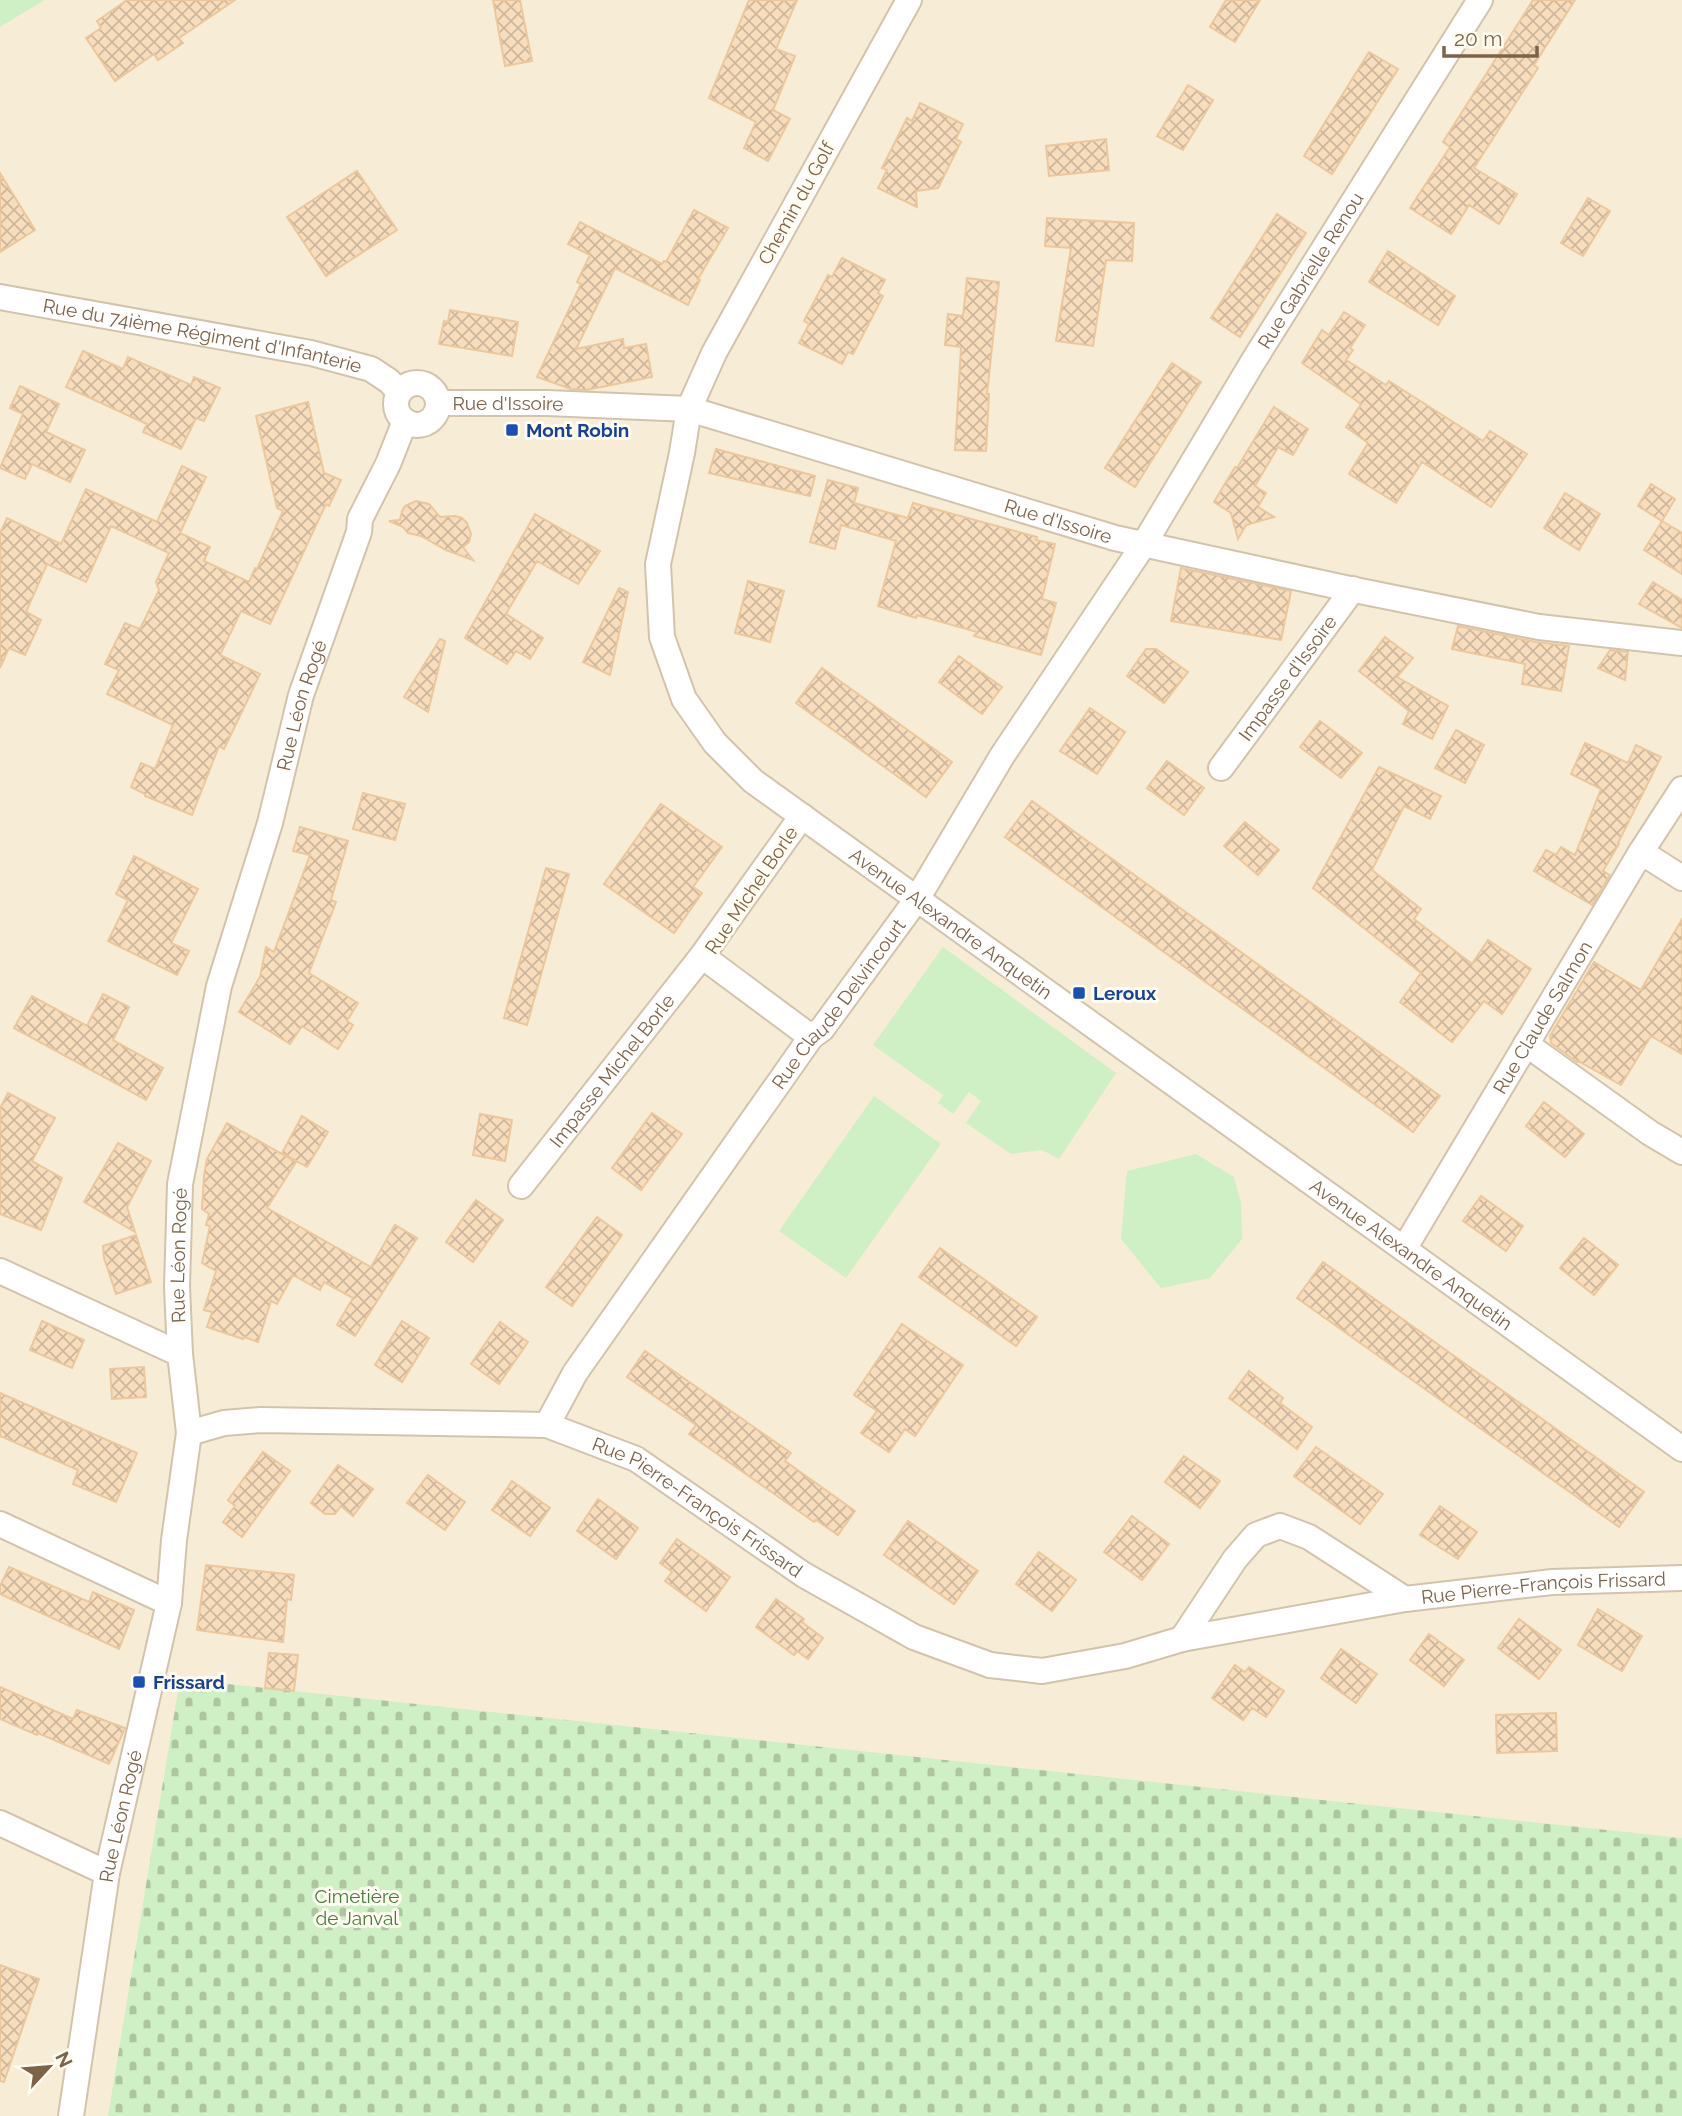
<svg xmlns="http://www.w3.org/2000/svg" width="1682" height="2116" font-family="Raleway,sans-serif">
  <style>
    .residential { fill: #f7edd6 }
    .green { fill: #cfefc4 }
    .cemetery { fill: url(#cemetery-stones) }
    .building { fill: url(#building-cross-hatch); stroke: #ecc79b; stroke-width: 2 }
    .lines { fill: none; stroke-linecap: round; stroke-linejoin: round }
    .street-casing { stroke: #d3c3ac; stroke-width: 28 }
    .street { stroke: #fff; stroke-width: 24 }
    .transit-dot { fill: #1a4fb4; stroke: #fffcf1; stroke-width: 2.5 }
    .labels { text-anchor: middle; stroke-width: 6; stroke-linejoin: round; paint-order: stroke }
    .street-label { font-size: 19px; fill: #7d6348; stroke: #fffcf1 }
    .transit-label { font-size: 19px; font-weight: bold; fill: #164399; stroke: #fffcf1; text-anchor: start }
    .park-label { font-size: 19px; fill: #457e3c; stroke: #fffcf1 }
  </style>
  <defs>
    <pattern id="cemetery-stones" width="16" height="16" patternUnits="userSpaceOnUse" patternTransform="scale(1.75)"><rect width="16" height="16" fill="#cfefc4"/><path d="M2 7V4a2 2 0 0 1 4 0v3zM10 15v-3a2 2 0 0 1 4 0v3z" fill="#adc5a1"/></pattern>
    <pattern id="building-cross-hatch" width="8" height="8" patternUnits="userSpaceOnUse" patternTransform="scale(1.75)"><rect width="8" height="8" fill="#f8ddbd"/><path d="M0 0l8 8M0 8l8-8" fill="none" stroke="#ceb79c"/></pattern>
  </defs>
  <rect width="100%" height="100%" fill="#fffae9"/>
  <path class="residential" d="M45 0H1682V2116H0V27Z"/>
  <path class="green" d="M0 0H45L0 27Z
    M943 947 1116 1073 1059 1159 1042 1150 1011 1154 966 1123 981 1101 969 1092 953 1114 938 1103 943 1095 873 1045Z
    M874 1096 941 1144 846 1278 779 1231Z
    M1196 1154 1234 1177 1241 1203 1242 1239 1210 1278 1161 1288 1121 1239 1127 1171Z"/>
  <path class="cemetery" d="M180 1679 1682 1838V2116H108Z"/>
  <path class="building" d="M127 0H235L179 38 183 43 158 60 154 54 115 81 86 38 101 28 97 21Z
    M493 0H520L532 61 505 66Z
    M749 0H797L776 49 795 56 773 110 790 119 768 161 744 148 756 122 709 98Z
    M1226 0H1260L1235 42 1210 27Z
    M1533 0H1575L1534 65 1538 68 1474 168 1517 194 1499 224 1469 205 1451 234 1410 208 1450 147 1443 142Z
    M1369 52 1398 69 1332 174 1304 156Z
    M1188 85 1213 100 1183 150 1157 136Z
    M920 103 963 124 956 139 961 142 938 188 916 191 917 207 878 188 887 170 882 168 907 118 912 121Z
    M1106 139 1109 170 1049 176 1046 146Z
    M357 171 397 230 326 276 287 217Z
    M0 173 35 230 0 252Z
    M1588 198 1610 211 1583 256 1561 243Z
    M694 210 728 228 698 279 700 280 688 305 615 268 576 349 623 339 624 348 646 344 652 377 586 390 571 389 537 377 581 284 577 282 590 255 568 244 580 222 662 264 664 261 666 262Z
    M1277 214 1306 233 1240 337 1211 318Z
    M1047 218 1134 223 1132 261 1106 260 1093 346 1056 341 1071 248 1045 246Z
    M1388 251 1455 296 1438 325 1369 282Z
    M842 258 885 280 878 293 883 296 853 354 848 352 842 364 799 343 809 324 804 321 828 275 832 277Z
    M967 278 999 282 987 394H989L986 451 955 450 961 347 945 345 948 314 963 316Z
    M450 310 518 322 512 356 439 344 444 321 448 322Z
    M1344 312 1365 325 1350 348 1353 350 1346 360 1386 385 1389 381 1483 441 1490 431 1527 454 1491 507 1422 462 1396 503 1349 474 1368 443 1346 427 1361 404 1302 363 1322 330 1329 335Z
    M83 351 123 369 128 357 191 385 194 377 220 388 204 421 196 418 181 449 143 432 147 424 66 387Z
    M1172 363 1201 382 1135 487 1105 468Z
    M20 386 59 404 46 432 85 450 70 482 32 464 25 479 0 468 23 414 10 408Z
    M308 402 324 473 341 480 329 506 326 504 270 624 241 611 220 655 260 674 224 749 219 746 192 815 145 796V794L131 787 141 763 155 769 173 725 107 694 119 670 105 664 125 623 140 629 159 590 156 582 169 553 111 526 86 582 47 564 26 612 41 620 25 655 9 648 0 668V533L7 518 61 544 86 489 157 522 182 466 206 477 180 533 210 547 204 561 249 582 255 568 257 569 283 511 277 508 256 416Z
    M1274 407 1308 429 1293 455 1278 447 1255 486 1266 493 1258 507 1274 517 1246 525 1238 539 1231 513 1214 502 1235 467 1237 468Z
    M716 449 815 476 810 496 709 473Z
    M828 480 858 488 854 503 908 518 913 503 1037 537 1036 540 1055 544 1042 599 1056 603 1041 655 974 636 977 632 917 615 916 618 878 606 896 541 841 525 835 549 810 542Z
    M1651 484 1675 499 1662 521 1638 506Z
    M1565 493 1600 514 1579 550 1544 528Z
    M416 501 429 504 440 517 455 516 462 518 467 523 471 534 469 542 463 547 473 560 446 550 421 536 408 533 403 527 389 521 400 520 402 511 405 506Z
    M535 514 600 551 578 584 537 561 506 614 543 638 530 659 516 651 507 664 465 638Z
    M1662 521 1682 533V574L1644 550Z
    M1181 568 1291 591 1281 640 1171 621Z
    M748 581 784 591 770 642 735 633Z
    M1653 582 1682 600V628L1639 604Z
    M619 588 628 592 610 675 583 662Z
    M1458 626 1536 642 1569 646 1561 691 1522 684 1525 664 1452 649Z
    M1385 637 1413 658 1397 677 1448 706 1432 739 1403 724 1409 711 1359 671Z
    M440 639 445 641 428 712 404 697Z
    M1146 649H1156L1188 672 1164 703 1127 676Z
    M1610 650 1628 652 1625 680 1598 668Z
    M959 656 1002 687 982 714 939 682Z
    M822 668 952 762 926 797 796 703Z
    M1090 708 1125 732 1097 774 1060 751Z
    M1320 721 1362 753 1341 778 1300 747Z
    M1456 730 1484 745 1465 783 1435 768Z
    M1585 743 1628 763 1636 745 1661 757 1618 843 1619 844 1603 871 1610 875 1592 905 1534 871 1546 850 1556 855 1561 847 1575 855 1601 789 1571 774Z
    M1167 761 1204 788 1184 815 1147 788Z
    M1379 767 1441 796 1430 819 1404 806 1372 870 1421 909 1414 919 1472 964 1488 940 1531 969 1502 1014 1484 1001 1452 1042 1400 1002 1421 973 1313 888Z
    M363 793 405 804 395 840 353 829Z
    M1032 801 1440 1096 1413 1132 1005 837Z
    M661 804 722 847 693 887 702 893 674 933 604 884Z
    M1245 822 1279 850 1258 875 1224 846Z
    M300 827 348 841 331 900 336 902 309 973 358 1003 347 1021 353 1025 338 1049 302 1026 290 1044 239 1012 260 977 266 947 274 952 310 855 293 851Z
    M134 856 198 889 171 943 189 951 177 975 108 941 128 900 116 894Z
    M546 868 569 874 527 1025 504 1018Z
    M1682 919V1054L1651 1036 1621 1085 1578 1061 1577 1062 1551 1043 1550 1036 1594 962 1641 990Z
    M103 994 129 1007 113 1040 163 1068 146 1100 14 1028 32 996 87 1026Z
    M8 1093 55 1118 32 1161 62 1178 41 1230 0 1214V1108Z
    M1544 1102 1584 1134 1565 1157 1526 1126Z
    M652 1113 682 1134 641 1190 612 1168Z
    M480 1114 512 1120 505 1161 473 1155Z
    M302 1116 328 1132 307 1167 282 1153Z
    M227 1123 296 1162 267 1208 371 1267 395 1225 417 1238 355 1336 337 1325 353 1298 324 1282 320 1290 293 1275 277 1304 271 1301 258 1342 244 1337 243 1339 207 1327 212 1312 204 1310 216 1271 202 1263 210 1226 206 1225 209 1214 202 1209 204 1175 207 1159Z
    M118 1143 151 1161 127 1207 135 1232 84 1202Z
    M1481 1196 1523 1226 1506 1251 1463 1221Z
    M476 1200 503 1220 473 1262 446 1242Z
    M597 1217 622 1235 572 1306 546 1287Z
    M136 1235 151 1282 116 1294 104 1258 103 1246Z
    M1584 1238 1618 1265 1594 1295 1560 1268Z
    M940 1248 1037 1317 1016 1346 919 1277Z
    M1323 1262 1644 1492 1619 1527 1297 1298Z
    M42 1321 84 1340 72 1368 30 1350Z
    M402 1321 429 1338 402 1382 375 1365Z
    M500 1322 528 1342 499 1384 471 1364Z
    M902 1324 963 1365 915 1436 905 1429 889 1452 861 1433 877 1411 854 1395Z
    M645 1351 791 1453 785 1461 855 1511 838 1535 816 1520 814 1522 689 1434 696 1425 627 1377Z
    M144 1367 146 1397 112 1399 110 1369Z
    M1249 1371 1283 1398 1280 1403 1312 1427 1297 1449 1229 1398Z
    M0 1393 137 1453 116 1502 73 1484 78 1470 0 1436Z
    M1316 1447 1383 1494 1360 1524 1294 1476Z
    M263 1452 290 1471 242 1537 223 1522 235 1506 228 1500Z
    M1184 1456 1220 1481 1200 1508 1165 1482Z
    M338 1465 373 1489 353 1516 341 1506 335 1514H325L311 1503Z
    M428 1475 465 1502 445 1530 407 1503Z
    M512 1481 550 1508 530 1536 492 1510Z
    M598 1499 638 1528 616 1559 577 1531Z
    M1440 1506 1477 1532 1458 1559 1420 1535Z
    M1132 1516 1169 1544 1142 1580 1104 1552Z
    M908 1521 978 1571 954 1604 884 1555Z
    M677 1539 730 1577 706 1611 665 1581 672 1572 660 1563Z
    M1039 1552 1076 1580 1052 1611 1016 1584Z
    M206 1565 294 1575 291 1600 287 1599 283 1642 197 1630Z
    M9 1567 89 1602 93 1592 134 1610 119 1649 0 1594V1586Z
    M776 1599 804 1619 802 1622 823 1638 808 1659 797 1651 794 1655 756 1627Z
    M1598 1609 1642 1636 1622 1671 1578 1645Z
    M1519 1619 1561 1650 1539 1679 1498 1648Z
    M1429 1634 1464 1660 1444 1686 1410 1660Z
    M1341 1649 1377 1674 1356 1703 1321 1678Z
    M269 1653 298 1655 294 1691 265 1688Z
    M1235 1665 1245 1672 1249 1667 1284 1691 1266 1717 1252 1708 1243 1720 1212 1698Z
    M0 1687 73 1719 77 1710 125 1728 109 1764 38 1733 37 1735 0 1719Z
    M1556 1713 1557 1751 1497 1753 1496 1715Z
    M0 1965 39 1979 4 2082 0 2081Z"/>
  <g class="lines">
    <defs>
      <g id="street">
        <path id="s1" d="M909 0 714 353 689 409 682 453 658 564 662 637 684 699 715 743 753 781 1682 1449"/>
        <path id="s2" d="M0 297 311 353 371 369 389 381 399 392"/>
        <circle cx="417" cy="404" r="21"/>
        <path id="s3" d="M438 403H547L689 409 1115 538 1345 588 1539 627 1682 643"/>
        <path id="s4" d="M1221 768 1353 589"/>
        <path d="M802 816 702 956 811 1037"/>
        <path d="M1641 852 1682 878"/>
        <path d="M1526 1044 1650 1133 1682 1152"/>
        <path id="s5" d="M521 1186 702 956"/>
        <path id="s6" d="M1404 1249 1641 852 1682 789"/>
        <path d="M0 1271 180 1354"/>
        <path id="s7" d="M547 1425 575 1373 811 1037 822 1029 917 899 1002 756 1144 544 1254 360 1480 0"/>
        <path id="s8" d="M189 1433 224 1423 261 1420 547 1425 636 1459 804 1575 914 1637 990 1665 1042 1671 1125 1656 1182 1639 1405 1599 1552 1582 1682 1578"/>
        <path d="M0 1524 169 1603"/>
        <path d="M1182 1639 1235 1559 1256 1535 1280 1526 1309 1537 1405 1599"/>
        <path d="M0 1823 107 1873"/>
        <path id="s9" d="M71 2116 107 1873 169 1603 174 1540 189 1433 180 1354 177 1287 180 1184 219 986 270 823 301 695 359 532 360 519 388 464 405 421"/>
      </g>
    </defs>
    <use href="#street" class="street-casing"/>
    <use href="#street" class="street"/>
  </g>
  <g class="transit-dot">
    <rect x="505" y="423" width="14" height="14" rx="3.5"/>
    <rect x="1072" y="986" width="14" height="14" rx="3.5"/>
    <rect x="132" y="1675" width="14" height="14" rx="3.5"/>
  </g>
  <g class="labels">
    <g class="street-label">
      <text transform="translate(796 203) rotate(-61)" y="7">Chemin du Golf</text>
      <text dy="7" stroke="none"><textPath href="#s7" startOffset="1386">Rue Gabrielle Renou</textPath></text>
      <text dy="7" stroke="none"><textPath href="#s2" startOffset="206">Rue du 74ième Régiment d'Infanterie</textPath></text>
      <text dy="7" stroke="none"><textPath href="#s3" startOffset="70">Rue d'Issoire</textPath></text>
      <text dy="7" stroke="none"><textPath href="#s3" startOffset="637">Rue d'Issoire</textPath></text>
      <text dy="7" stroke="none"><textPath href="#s4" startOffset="112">Impasse d'Issoire</textPath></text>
      <text dy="7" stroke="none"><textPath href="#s9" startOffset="1438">Rue Léon Rogé</textPath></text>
      <text transform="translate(751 890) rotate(-56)" y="7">Rue Michel Borle</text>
      <text dy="7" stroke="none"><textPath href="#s1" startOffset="1113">Avenue Alexandre Anquetin</textPath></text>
      <text dy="7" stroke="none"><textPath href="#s7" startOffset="513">Rue Claude Delvincourt</textPath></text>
      <text dy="7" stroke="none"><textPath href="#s6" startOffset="270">Rue Claude Salmon</textPath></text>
      <text dy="7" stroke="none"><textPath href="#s5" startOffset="147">Impasse Michel Borle</textPath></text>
      <text dy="7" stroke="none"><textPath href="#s1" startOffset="1680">Avenue Alexandre Anquetin</textPath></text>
      <text dy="7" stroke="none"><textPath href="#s9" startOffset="872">Rue Léon Rogé</textPath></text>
      <text dy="7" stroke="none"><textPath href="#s8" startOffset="532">Rue Pierre-François Frissard</textPath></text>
      <text dy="7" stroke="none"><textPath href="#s8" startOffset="1428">Rue Pierre-François Frissard</textPath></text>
      <text dy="7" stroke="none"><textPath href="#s9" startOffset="304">Rue Léon Rogé</textPath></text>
    </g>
    <g class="transit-label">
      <text x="526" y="437">Mont Robin</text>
      <text x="1093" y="1000">Leroux</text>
      <text x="153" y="1689">Frissard</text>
    </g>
    <g class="park-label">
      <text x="357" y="1903">Cimetière<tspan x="357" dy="22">de Janval</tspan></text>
    </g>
  </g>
  <g transform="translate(49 2067) rotate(64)" stroke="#fffcf1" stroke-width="5" paint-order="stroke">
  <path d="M0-5L12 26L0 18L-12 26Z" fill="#7d6348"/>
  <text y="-10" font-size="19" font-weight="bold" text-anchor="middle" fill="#7d6348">N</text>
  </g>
  <path d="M1444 46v10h93v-10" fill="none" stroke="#7d6348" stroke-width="3.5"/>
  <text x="1454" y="46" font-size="21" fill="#7d6348" stroke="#fffcf1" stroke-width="5" paint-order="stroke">20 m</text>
</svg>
